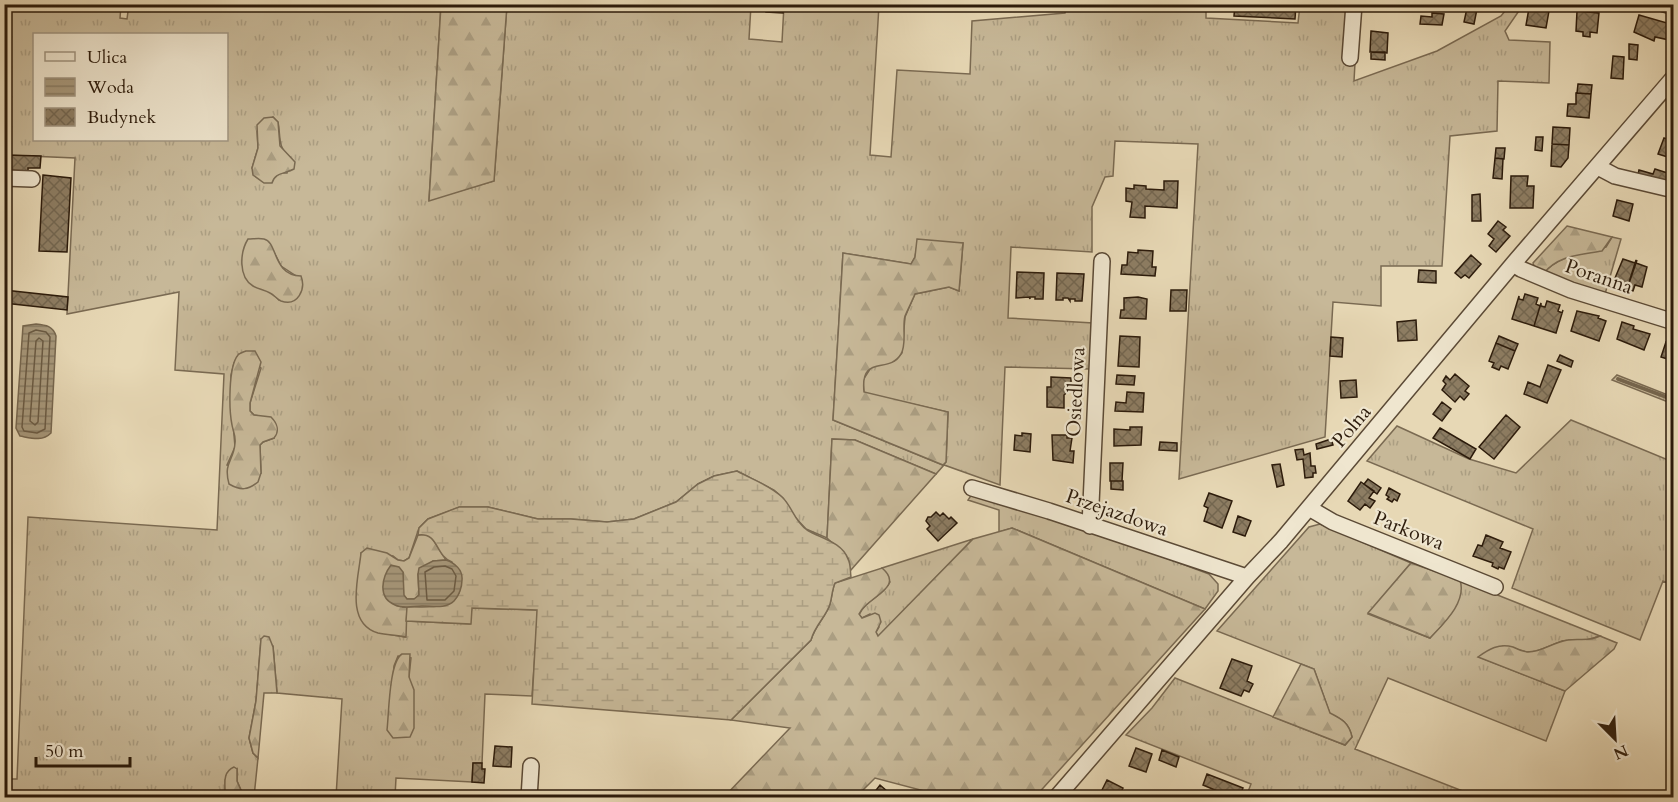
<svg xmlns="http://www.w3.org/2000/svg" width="1678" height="802" font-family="Cardo,serif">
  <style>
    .grass { fill: url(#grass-tufts); stroke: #7a6a52; stroke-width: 1.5; fill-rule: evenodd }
    .forest { fill: url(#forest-firs); stroke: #7a6a52; stroke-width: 1.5 }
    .wetland { fill: url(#wetland-marsh); stroke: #7a6a52; stroke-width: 1.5 }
    .water { fill: url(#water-rules); stroke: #76664e; stroke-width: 1.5 }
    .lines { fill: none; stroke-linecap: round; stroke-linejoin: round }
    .shore { stroke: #6a5a43; stroke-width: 1.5 }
    .stream { stroke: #76664e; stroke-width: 4 }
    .building { fill: url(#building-cross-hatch); stroke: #2c1b0b; stroke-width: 1.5 }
    .minor-casing { stroke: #5b4a36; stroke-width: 18 }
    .minor { stroke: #efe6cf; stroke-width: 15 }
    .labels { text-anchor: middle; stroke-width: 4.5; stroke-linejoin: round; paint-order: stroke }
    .street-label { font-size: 20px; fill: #2c1b0b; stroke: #efe6cf }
  </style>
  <defs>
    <pattern id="grass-tufts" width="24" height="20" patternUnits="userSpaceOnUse" patternTransform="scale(1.5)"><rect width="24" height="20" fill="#c7b898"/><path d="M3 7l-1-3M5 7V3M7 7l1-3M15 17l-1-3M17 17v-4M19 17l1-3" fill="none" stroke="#ab9e82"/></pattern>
    <pattern id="forest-firs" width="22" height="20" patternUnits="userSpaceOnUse" patternTransform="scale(1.5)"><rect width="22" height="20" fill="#c7b898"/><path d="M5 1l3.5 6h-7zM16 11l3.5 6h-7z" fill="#ab9e82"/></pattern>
    <pattern id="wetland-marsh" width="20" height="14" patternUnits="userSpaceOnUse" patternTransform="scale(1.5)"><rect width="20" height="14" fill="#c7b898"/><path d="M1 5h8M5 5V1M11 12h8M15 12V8" fill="none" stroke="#ab9e82"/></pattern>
    <pattern id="water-rules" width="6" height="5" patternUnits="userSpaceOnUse" patternTransform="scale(1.5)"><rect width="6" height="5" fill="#a7987b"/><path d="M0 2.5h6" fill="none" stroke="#887b63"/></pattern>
    <pattern id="building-cross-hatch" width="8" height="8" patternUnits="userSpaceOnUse" patternTransform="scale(1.5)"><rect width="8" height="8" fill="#8d7d63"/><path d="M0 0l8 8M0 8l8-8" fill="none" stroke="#736650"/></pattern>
  </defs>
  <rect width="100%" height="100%" fill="#e7d8b5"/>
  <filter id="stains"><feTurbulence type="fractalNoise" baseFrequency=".00333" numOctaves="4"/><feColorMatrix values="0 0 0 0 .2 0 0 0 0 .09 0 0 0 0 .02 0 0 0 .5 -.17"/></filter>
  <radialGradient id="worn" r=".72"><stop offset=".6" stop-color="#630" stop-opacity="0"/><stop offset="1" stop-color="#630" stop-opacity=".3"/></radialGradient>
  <path class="grass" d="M129 4 441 5 429 200 494 181 507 5H751L749 39 782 42 784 5H879L870 155 891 157 897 70 970 74 972 21 1065 13 1066 5 1206 4V18L1298 23 1300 5H1349L1355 63 1354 81 1437 51 1501 16 1510 5H1523L1505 31 1509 40 1550 42 1549 83 1498 81 1497 131 1450 136 1442 266H1381V306L1333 302 1325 437 1179 479 1198 144 1115 141 1113 176 1105 177 1092 207V252L1011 247 1008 318 1093 323 1090 369 1005 367 1000 485 944 465 936 474 855 440 832 439 827 538 806 529 794 516 783 498 774 490 737 471 714 476 698 484 676 502 634 519 607 522 571 519H538L488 507H460L428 519 419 528 409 558 404 561 398 560 393 556 361 553 360 568 377 632 405 637 406 621 470 624 471 608 538 610 532 696 485 694 482 763H473L472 782 396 778 395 797H336L342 699 277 693 273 646 261 639 256 701 249 738 253 753 258 758 254 797H244L237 781V769L225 780V797L27 798 26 795H17V797H5V779H17L28 517 217 530 224 374 175 370 179 292 67 314 75 158 5 155V101L11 10 17 9 18 5H121L120 18 127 19ZM34 34H226V140H34ZM273 117 278 122C281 137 277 147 290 157L287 173H280L273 178 252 168 258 148 257 131ZM963 243 959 291 949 287 915 294 905 317 902 353 894 361 872 366 863 380 864 393 948 412 946 462 943 465 833 420 843 253 911 264 915 257 917 245ZM274 252 281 266 296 276 279 300 272 293ZM239 354 261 368 250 403V411L254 415 259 416 274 438 263 442 260 445 261 473 227 465 235 447 231 399V375L234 363ZM398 656 411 658 409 677 391 702 394 666Z
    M1612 237 1621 239 1605 294 1543 274C1558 255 1584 253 1606 247Z
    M1617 375 1673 397V404L1612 380Z
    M1571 420 1673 462V585L1663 581 1640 640 1512 588 1533 529 1367 461 1397 426 1469 459 1516 473Z
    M972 494 1050 515 1209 574 1218 584V591L1205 609 1012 528 999 532V510L968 500Z
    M1320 524 1411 563 1368 614 1430 638C1448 618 1460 608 1460 580L1600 636 1584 641 1570 640 1562 641 1537 651 1527 652 1503 646 1479 657 1565 691 1546 741 1388 678 1355 749 1478 797H1246L1251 784 1126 735 1152 708 1175 678 1345 745 1352 737C1349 723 1342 719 1330 714L1314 669 1217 631 1309 527Z
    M973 539 878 637 876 632 879 627 870 614 862 618 859 615C866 599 883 597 890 582L882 568Z"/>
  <path class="forest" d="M441 5H507L494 181 429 201Z
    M273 117 278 122 280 146 295 162 294 169C285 174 275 172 272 183H264L253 175 252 168 258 148 257 125 264 118Z
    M1567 226 1612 237 1602 251C1580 255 1558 255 1543 274L1536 272 1533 263Z
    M248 239C253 239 259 238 264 239 278 242 272 275 301 276 306 289 298 307 281 301 277 299 274 295 270 293 265 290 258 289 253 286 238 277 240 252 248 239Z
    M917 239 963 243 959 291 949 287 915 294C912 301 908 309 905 316 902 327 907 344 901 354 889 375 860 353 864 392L948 412 946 462 943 465 833 420 843 253 911 264 915 257Z
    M246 351H255L261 362 250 403V411L254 415 271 417C277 423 280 431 274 438L263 442 260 445 261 473 258 482C248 490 241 491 229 484 223 462 234 461 235 443 236 436 233 431 232 425 229 410 228 367 238 355 240 353 243 352 246 351Z
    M832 439 855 440 936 474 850 571 848 558 827 538Z
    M1012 528 1205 609 1035 797H947L875 778 856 797 723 798 790 728 731 720 811 640C815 625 826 617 830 604 832 597 832 590 835 583L882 568C906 588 866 597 859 614L862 618 875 613 879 615 881 622 876 632 878 636 973 539Z
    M426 534 431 536 446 560 433 561 418 574 419 595 415 599H407L403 595V572V607H407L406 637C396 635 387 635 378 633 344 623 359 576 361 553L367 548 387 553 398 560 404 561 409 558 418 535Z
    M1411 563 1460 580C1467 602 1444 623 1430 638L1368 613Z
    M264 636 269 637 273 647 277 693H264L258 758 253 753 249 738 256 701 261 639Z
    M1600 636 1617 643 1614 649 1565 691 1478 657C1489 649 1499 643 1513 647 1517 649 1522 651 1527 652 1541 653 1553 642 1568 640 1580 638 1588 642 1600 636Z
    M402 654H410L409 677 414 690V728L410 737 393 738 387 730C389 713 389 662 402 654Z
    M1301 664 1314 669 1330 713C1342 719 1349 723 1352 737L1345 745 1273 717Z
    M234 767 237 769V781L244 797H225C226 785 221 773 234 767Z"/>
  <path class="wetland" d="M737 471C751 479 770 485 782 497 792 506 794 521 807 530 820 538 842 542 848 559 851 564 850 571 851 577L835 583C832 590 832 597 830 604 826 617 815 625 811 640L731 720 532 704 537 610 472 608 471 624 406 621 407 607C426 606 449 611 459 593L452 562C435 556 439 532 418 535L419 528 428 519 459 507H488L538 519H571L607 522 634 519 676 502 698 484 714 476Z"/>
  <path class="water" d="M36 324C46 325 53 326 56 336L51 433C42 442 31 438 20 436L16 428 23 326Z
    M446 560C455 563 463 570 462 580 462 587 459 596 454 601 446 609 433 606 422 606 414 606 403 609 395 605 377 598 382 577 391 565L399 567 403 572 404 595 407 599H414L419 595 418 574 419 568 433 561Z"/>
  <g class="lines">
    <path class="shore" d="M36 330 46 332 50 337 45 429 37 433 24 431 22 427 29 333Z
      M39 338 43 341 38 422 35 425 30 421 36 341Z
      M445 566 452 569 456 576 454 591 445 600H427L425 572 434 567Z"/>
    <path class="stream" d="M1618 379 1674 400"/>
  </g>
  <path class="building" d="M767 4H783V13L766 12Z
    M1235 4H1296L1295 19 1234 16Z
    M1467 8 1477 9 1474 24 1464 22Z
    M1529 8 1549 11 1546 28 1526 25Z
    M1577 11 1599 13 1597 33 1590 32V37L1583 36V32L1576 31Z
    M1432 13 1444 14 1442 25 1420 24 1421 16 1432 17Z
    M1639 15 1674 25V41L1655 37 1654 41 1634 32Z
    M1371 31 1388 33 1387 53 1370 52Z
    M1629 44 1638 45 1637 60 1629 59Z
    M1371 52H1385V60L1371 59Z
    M1613 56 1624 57 1623 79 1611 78Z
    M1578 84 1592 85 1591 94 1577 93Z
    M1576 93 1591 94 1589 118 1567 116 1568 104H1576Z
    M1553 127 1570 128 1569 145 1552 144Z
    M1536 137H1543L1542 151 1535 150Z
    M1664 138 1674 141V159L1658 154Z
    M1552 144 1569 145 1568 158 1561 167 1551 166Z
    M1496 148H1505L1504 159 1495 158Z
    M4 155 41 156 40 168H28V171L4 170Z
    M1495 158 1503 159 1502 179 1493 178Z
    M1655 169 1674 175V188L1637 179 1639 170 1653 174Z
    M43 175 71 178 67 252 39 251Z
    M1511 176H1528L1527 186H1534L1533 208H1510Z
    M1164 181H1178L1177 208 1145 206V218L1130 217 1132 202 1126 201V188L1134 189V185L1146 186V189L1164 190Z
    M1480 194 1481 221H1472V195Z
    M1617 200 1633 204 1629 221 1613 216Z
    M1498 221 1506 227 1503 230 1510 236 1496 252 1489 246 1494 239 1488 234Z
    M1138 250 1153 251 1152 267H1156L1155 276 1121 274 1122 265H1127L1128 252 1138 253Z
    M1471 255 1481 264 1469 278 1465 275 1461 278 1455 273Z
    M1623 259 1635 263 1636 260 1626 292V289L1620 287 1622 281 1615 278Z
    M1637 260 1636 263 1647 267 1642 287 1635 285 1633 291 1627 290 1626 292Z
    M1419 270 1436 271V283L1418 282Z
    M1017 272 1044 273 1043 299H1035V297H1030V299L1029 297 1016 298Z
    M1057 273 1084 274 1082 301H1075V299H1070V301L1068 298H1063V300H1056Z
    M4 290 68 297 67 310 4 303Z
    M1171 290H1187L1186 311H1170Z
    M1525 294 1538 298 1536 304 1540 306 1541 303 1534 326 1512 319 1519 296V299L1523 300Z
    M1138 297 1147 299 1146 319 1120 318 1121 310H1124V298Z
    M1547 301 1560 305 1558 311 1562 313 1563 310 1556 333 1534 326 1541 303V306L1545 307Z
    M1577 311 1599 316 1598 318 1606 321 1599 341 1571 331Z
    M1416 320 1417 340 1398 341 1397 322Z
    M1622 322 1634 326 1633 329 1650 334 1644 350 1617 339Z
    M1120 336 1140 337 1139 367 1118 366Z
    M1499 336 1518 344 1515 351 1496 343Z
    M1331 337 1343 338 1342 357 1330 356Z
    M1666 342 1674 344V361L1661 357Z
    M1496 343 1515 351 1508 369 1501 366 1499 370 1492 367 1494 363 1489 361Z
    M1560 355 1573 361 1571 367 1557 361Z
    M1548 365 1561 370 1547 403 1524 394 1528 382 1540 387Z
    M1455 374 1469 386 1465 391 1469 394 1464 400 1460 396 1455 402 1442 390 1446 384 1443 381 1446 376 1450 380Z
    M1117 375 1135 376 1134 385 1116 384Z
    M1051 377 1071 378V389L1064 395V408L1047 407V387H1051Z
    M1356 380 1357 397 1341 398 1340 381Z
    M1127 392 1144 393 1143 412 1115 411 1116 402 1126 403Z
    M1442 402 1451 409 1442 421 1433 414Z
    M1506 415 1520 427 1494 459 1479 447Z
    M1130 427H1142L1141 445 1114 446V429L1130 430Z
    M1440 428 1476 449 1470 459 1433 438Z
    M1022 433 1031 434 1030 452 1014 450 1015 435 1022 436Z
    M1052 435H1067V438H1072L1070 451H1074L1073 463 1053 460Z
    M1331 439 1333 445 1317 449 1316 444Z
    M1160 442 1177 443V451L1159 450Z
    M1303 449 1304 455 1310 453 1311 466H1315L1316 473H1313V477L1305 478 1303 459 1297 460 1295 450Z
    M1110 463H1123L1122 481H1110Z
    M1280 464 1284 485 1277 487 1272 465Z
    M1368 479 1381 488 1377 494 1364 484Z
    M1111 481H1123V490L1111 489Z
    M1361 482 1374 491 1369 498 1375 501 1370 508 1365 504 1360 510 1348 501Z
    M1389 488 1400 494 1397 501 1394 499 1392 502 1387 499 1389 497 1386 495Z
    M1209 493 1232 501 1222 528 1204 521 1208 508 1204 506Z
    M936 512 940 516 943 513 949 519 951 517 957 523 938 541 927 529 930 526 926 521 928 517H931Z
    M1238 516 1251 521 1245 536 1233 532Z
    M1486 535 1503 542 1500 548 1511 552 1504 569 1499 567 1498 569 1492 566 1493 563 1473 556 1478 545 1482 546Z
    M1232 659 1252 666 1247 681 1253 684 1249 692 1244 690 1241 696 1220 688Z
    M495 746 512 747 511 767 493 766Z
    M1136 748 1152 754 1146 772 1129 766Z
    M1162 750 1179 757 1176 767 1159 760Z
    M473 763H482V769H485L484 783 472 782Z
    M1207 774 1243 788 1239 798H1234L1203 785Z
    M1107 780 1123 788 1118 798H1098Z
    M880 785 895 798H870Z
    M488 791 509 792V798H488Z"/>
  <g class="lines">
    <defs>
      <path id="minor" d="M1664 4 1674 7
        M1350 58 1354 4
        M1598 167 1615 176 1674 190
        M4 178 32 179
        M1513 264 1521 269 1571 290 1674 322
        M972 488 1049 511 1247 577
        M1309 508 1333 522 1495 587
        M1090 526 1102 261
        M529 798 531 766
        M1056 798 1247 577 1281 541 1513 264 1674 77"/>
    </defs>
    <use href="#minor" class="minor-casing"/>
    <use href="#minor" class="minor"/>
  </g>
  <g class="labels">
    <g class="street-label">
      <text transform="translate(1599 276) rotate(19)" y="7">Poranna</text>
      <text transform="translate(1075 392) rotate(-87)" y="7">Osiedlowa</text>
      <text transform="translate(1351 426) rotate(-50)" y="7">Polna</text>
      <text transform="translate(1117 512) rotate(19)" y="7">Przejazdowa</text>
      <text transform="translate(1409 530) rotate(22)" y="7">Parkowa</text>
    </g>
  </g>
  <rect width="1678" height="802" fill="none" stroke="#e7d8b5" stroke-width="24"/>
  <rect x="6" y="6" width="1666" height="790" fill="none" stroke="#2c1b0b" stroke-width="3"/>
  <rect x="12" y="12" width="1654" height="778" fill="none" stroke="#2c1b0b" stroke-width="1.5"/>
  <rect x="33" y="33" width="195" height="108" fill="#efe6cf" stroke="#a19581" stroke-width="1.5"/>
  <rect x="45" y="52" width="30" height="9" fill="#efe6cf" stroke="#a19581" stroke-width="1.5"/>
  <text x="87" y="63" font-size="18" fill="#2c1b0b">Ulica</text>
  <rect x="45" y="78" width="30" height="18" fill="url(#water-rules)" stroke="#a19581" stroke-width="1.5"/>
  <text x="87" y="93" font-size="18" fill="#2c1b0b">Woda</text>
  <rect x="45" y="108" width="30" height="18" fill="url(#building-cross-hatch)" stroke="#a19581" stroke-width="1.5"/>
  <text x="87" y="123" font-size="18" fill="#2c1b0b">Budynek</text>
  <g transform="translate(1615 739) rotate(156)" stroke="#efe6cf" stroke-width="4.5" paint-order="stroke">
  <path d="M0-4.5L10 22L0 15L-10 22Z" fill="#2c1b0b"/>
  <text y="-9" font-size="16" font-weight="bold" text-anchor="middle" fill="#2c1b0b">N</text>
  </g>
  <path d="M36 757v9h94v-9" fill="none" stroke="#2c1b0b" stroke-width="3"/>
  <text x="45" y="757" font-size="18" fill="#2c1b0b" stroke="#efe6cf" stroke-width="4.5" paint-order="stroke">50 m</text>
  <rect width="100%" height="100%" filter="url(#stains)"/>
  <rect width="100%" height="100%" fill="url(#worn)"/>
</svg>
